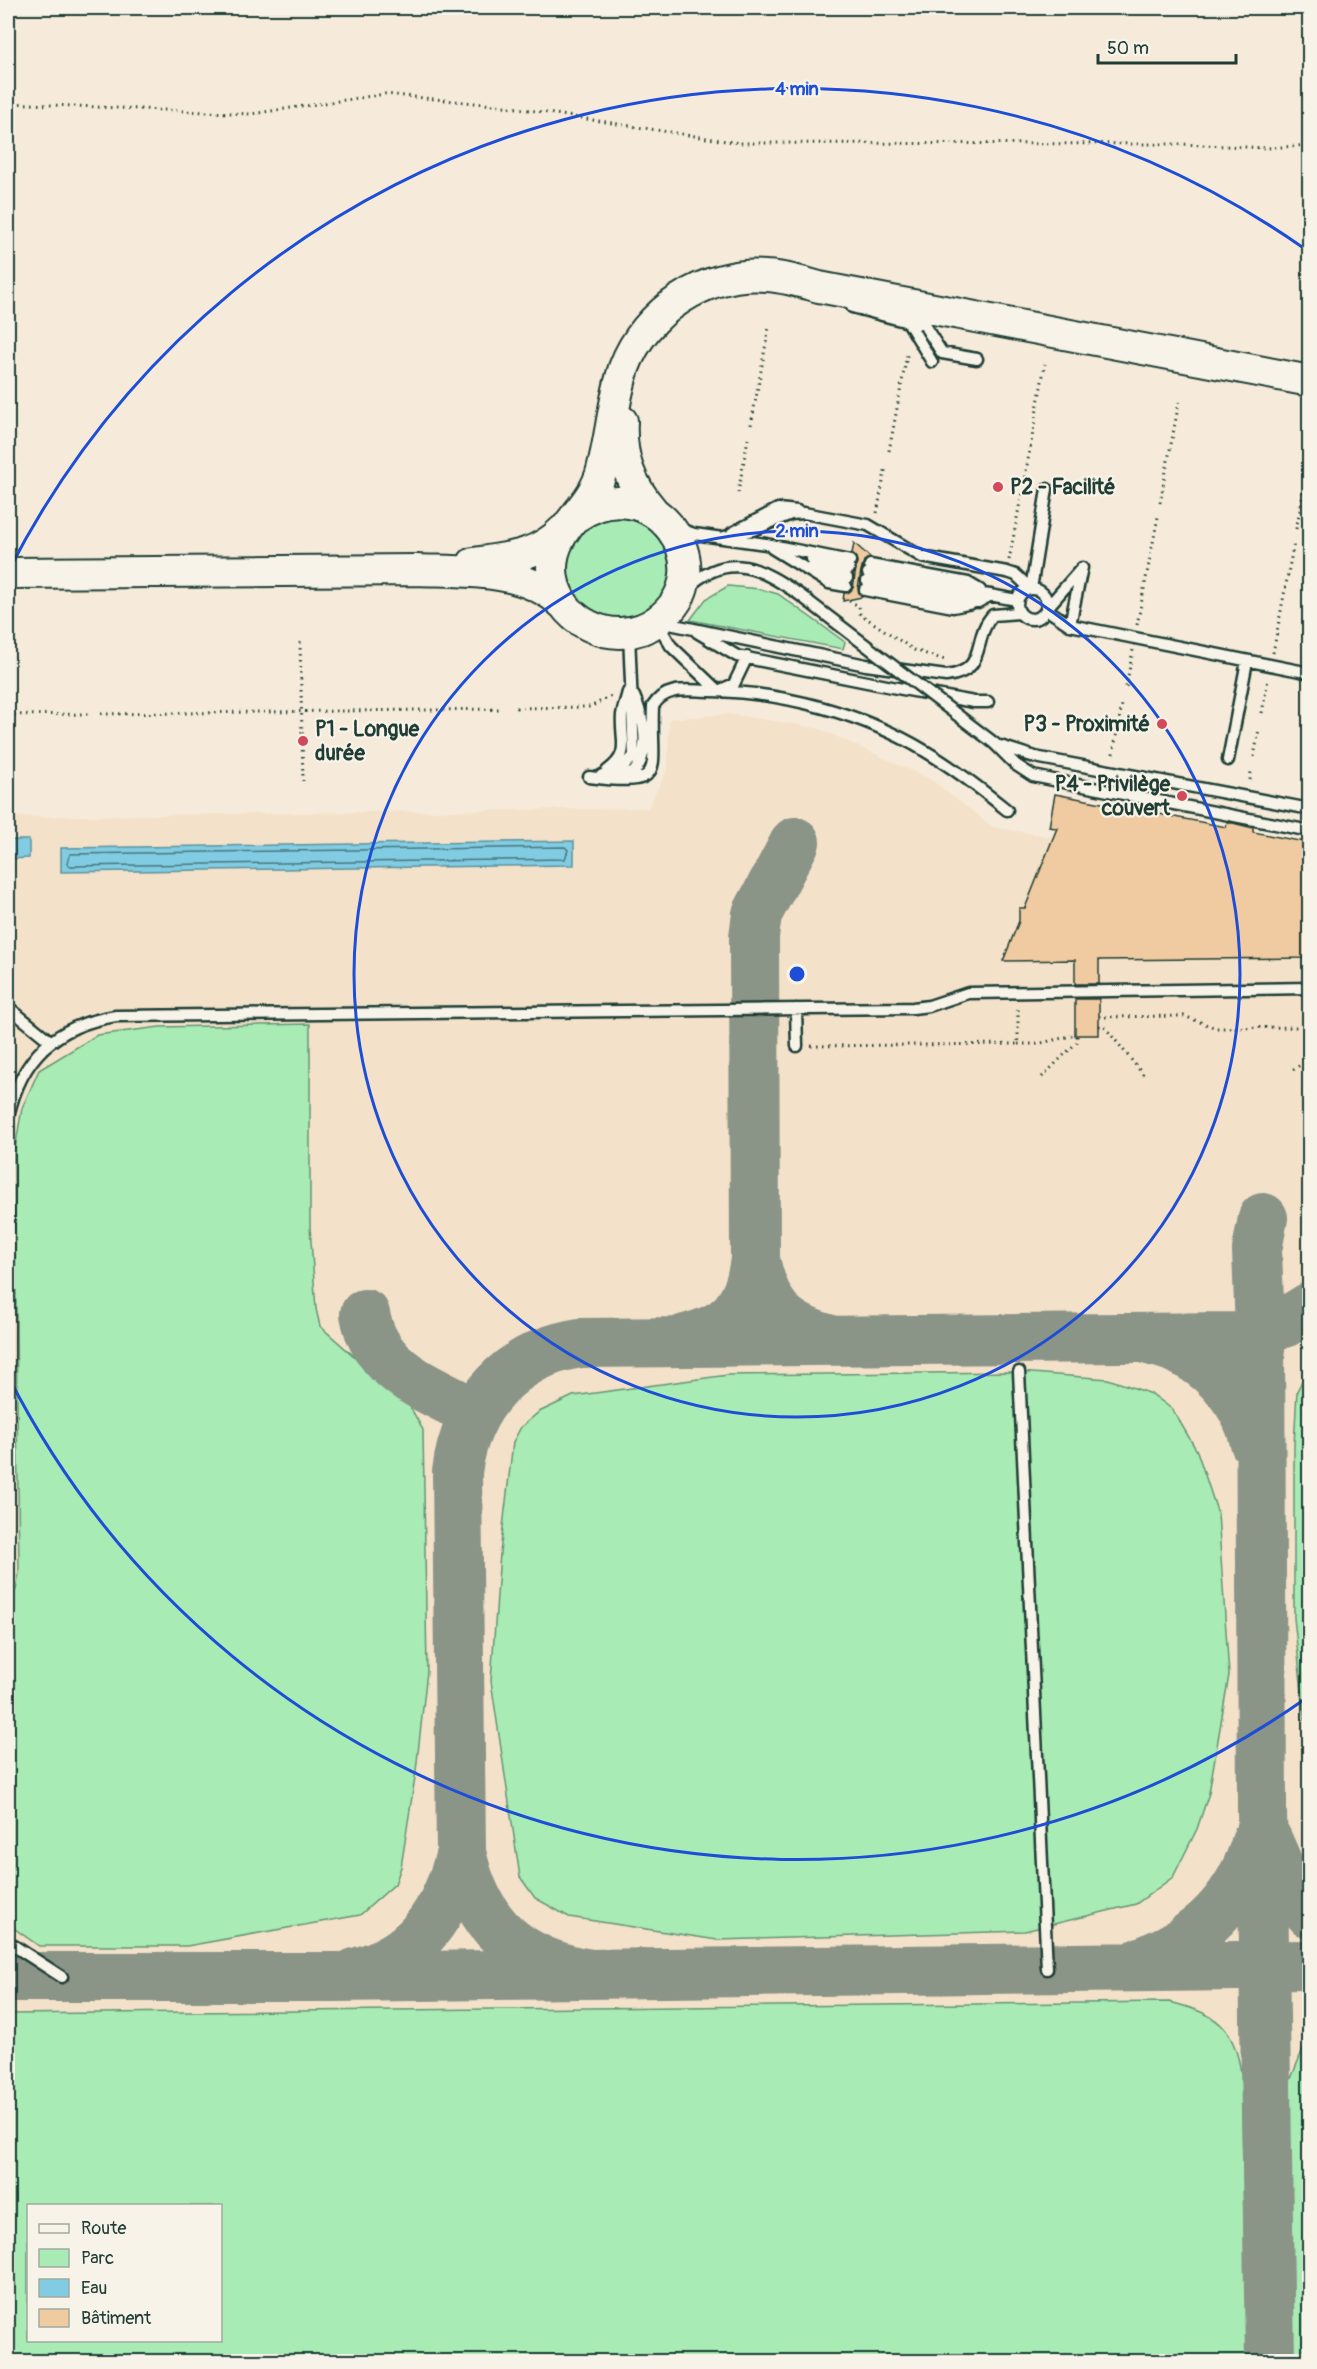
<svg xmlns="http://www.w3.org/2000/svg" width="1317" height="2369" font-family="Pangolin,sans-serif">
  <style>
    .built { fill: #f4e1c9; fill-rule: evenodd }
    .green { fill: #a9ebb5; stroke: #649474; stroke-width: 1.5; fill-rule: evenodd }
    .water { fill: #82cce3; stroke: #5a939d; stroke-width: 1.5 }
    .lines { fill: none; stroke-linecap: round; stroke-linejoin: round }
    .shore { stroke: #47767a; stroke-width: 1.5 }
    .taxiway { stroke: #8a9487; stroke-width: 50 }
    .building { fill: #f0caa0; stroke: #1f3d34; stroke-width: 1.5 }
    .lane-casing { stroke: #1f3d34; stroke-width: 15 }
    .secondary-casing { stroke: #1f3d34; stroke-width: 34 }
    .path { stroke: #1f3d34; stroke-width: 3; stroke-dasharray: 1.5 4.5; stroke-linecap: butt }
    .lane { stroke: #f7f3e8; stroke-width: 10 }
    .secondary { stroke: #f7f3e8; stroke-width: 30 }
    .lane-bridge-casing { stroke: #1f3d34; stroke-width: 15; stroke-linecap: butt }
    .lane-bridge { stroke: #f7f3e8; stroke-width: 10 }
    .ring { fill: none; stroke: #1d4ed8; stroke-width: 3 }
    .poi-dot { fill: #d1495b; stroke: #f7f3e8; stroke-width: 2 }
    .labels { text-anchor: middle; stroke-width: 4.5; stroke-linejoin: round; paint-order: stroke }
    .poi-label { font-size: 21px; font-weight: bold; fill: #1f3d34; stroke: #f7f3e8; text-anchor: start }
    .centre { fill: #1d4ed8; stroke: #f7f3e8; stroke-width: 3 }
    .ring-label { font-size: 18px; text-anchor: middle; font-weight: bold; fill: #1d4ed8; stroke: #f7f3e8; stroke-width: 4.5; stroke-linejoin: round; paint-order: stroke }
  </style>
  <rect width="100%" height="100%" fill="#f6ebda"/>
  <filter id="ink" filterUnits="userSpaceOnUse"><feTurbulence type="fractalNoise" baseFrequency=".0167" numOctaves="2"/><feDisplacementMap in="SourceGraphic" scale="12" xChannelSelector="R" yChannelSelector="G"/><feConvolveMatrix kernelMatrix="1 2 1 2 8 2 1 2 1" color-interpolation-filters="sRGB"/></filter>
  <g filter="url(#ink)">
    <path class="built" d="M729 714 818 728 930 779 993 827 1309 879V2361H8V817L648 808 668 768 669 719ZM28 2206H220V2340H28Z"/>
    <path class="green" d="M631 514 667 540 671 584 655 609 613 622 574 601 563 573 568 544 588 521Z
      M728 586 760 589 778 594 845 642 843 649 690 620 706 599Z
      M310 1024V1227L316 1309 320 1326 409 1405 423 1430 427 1671 416 1771 401 1867 395 1884 360 1915 187 1946H39L8 1924V1598L16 1590 19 1573 14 1155 22 1108 39 1070 97 1035 160 1027Z
      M1309 1367V1757L1294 1618V1445L1297 1391Z
      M1019 1372 1108 1379 1152 1394 1173 1410 1197 1451 1218 1514 1229 1675 1209 1793 1197 1829 1173 1877 1136 1904 1025 1931 717 1940 569 1917 535 1898 520 1877 491 1681 500 1553 513 1442 521 1427 539 1412 573 1396 728 1375Z
      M1170 2002C1215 2014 1234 2024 1241 2073L1247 2361H8V2014ZM28 2206H220V2340H28Z
      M1309 2034V2361H1292L1288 2086Z"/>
    <path class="water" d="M8 840H29V858L8 859Z
      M574 841V865L61 872V848Z"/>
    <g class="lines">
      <path class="shore" d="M565 847 568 850 565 859 70 866 67 863 70 854Z"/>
      <path class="taxiway" d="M1263 1218 1257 1250 1260 1332 1262 1809 1270 2362
        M755 1259 754 937 757 914 795 842
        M365 1314C375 1372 427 1387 474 1413
        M685 1339C732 1328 749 1306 755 1259 765 1307 781 1326 828 1339
        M1152 1341C1201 1351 1245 1394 1255 1443
        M1267 1839 1286 1882 1310 1913
        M1141 1962C1199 1940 1241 1900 1257 1839
        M355 1973C418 1957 447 1912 461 1852
        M590 1974C516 1962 477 1925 461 1852L457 1472C466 1403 511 1354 580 1343L1239 1337 1284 1323 1310 1307
        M8 1977H335L1310 1965"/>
    </g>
    <path class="building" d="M854 543 871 558 864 561 861 571 858 589 862 597 843 601 844 593 853 588 857 562 852 554Z
      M1055 794 1226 827 1227 823H1233L1253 828V832L1310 843V958L1099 960V984H1075V960L1003 961 1019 921V908H1025L1057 828 1049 827Z
      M1075 999H1099V1035H1075Z"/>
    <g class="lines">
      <defs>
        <path id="lane" d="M852 307 908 322 932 362
          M907 321 924 325 942 353 977 359
          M677 528 694 534 766 544 850 561
          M732 533 778 509 797 511
          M724 537 753 530 791 514 804 513 868 525 922 557 1007 572 1016 575 1031 589
          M772 548 829 583 846 586
          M812 559 849 569
          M870 565 968 583 980 590
          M813 566 830 574 847 578
          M1082 568 1046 609 1070 625 1310 673
          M868 573 1017 600
          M867 581 978 602 991 595
          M689 586C730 551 761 568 800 595
          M1017 604a15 15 0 1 1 30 0a15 15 0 1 1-30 0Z
          M1031 589 1047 489
          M865 590 953 607 972 603
          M657 622 671 646 718 691 734 684 747 657
          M660 622 866 665 946 676C989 671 971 638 993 615L1019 613
          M1070 625 1081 572
          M697 632 737 656 897 688 974 702H988
          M994 743 1016 765 1033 776 1310 831
          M1000 746 1035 757 1310 809
          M1228 760 1247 661
          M607 771C632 753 620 741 622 715 623 708 626 700 628 692
          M602 775 619 771 634 756 629 634
          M617 776 633 773C652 753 644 718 634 696
          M589 777C671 787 650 772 653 706 666 685 689 691 711 691 783 692 864 714 925 751 954 768 981 789 1007 810
          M8 1007 50 1041
          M796 1009 797 1046
          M8 1117C21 1057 56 1025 116 1016L913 1008 929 1006 968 993 1310 988
          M1019 1372 1047 1969
          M8 1942 62 1977"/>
        <path id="secondary" d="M622 421C620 457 630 484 653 511
          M576 517C652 463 728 570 657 621 615 651 552 621 552 568 552 527 592 510 602 470 611 436 613 401 624 368 645 311 706 271 766 276 785 277 802 282 819 287L1310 381
          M473 563C508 558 538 556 563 530
          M8 573 417 570C466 572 526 568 564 605"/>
      </defs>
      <use href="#lane" class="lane-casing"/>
      <use href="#secondary" class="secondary-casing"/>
      <path class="path" d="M8 103 251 114 385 94 504 106 739 143 1182 144 1268 148 1310 145
        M751 425 769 327
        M889 451 907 355
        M1025 477 1045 364
        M738 493 748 439
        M1160 503 1179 402
        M877 513 886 466
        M1296 529 1310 461
        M1009 560 1022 492
        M849 601 859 606 860 614 914 650 945 660
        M1137 625 1158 517
        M300 642 303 781
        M1273 653 1294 542
        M1126 687 1133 650
        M516 708 590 707 613 695
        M1262 713 1268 679
        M101 714 503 709
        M8 715 88 714
        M1113 754 1122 704
        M1254 757 1259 729
        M1250 780 1251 772
        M1099 1017 1184 1016 1216 1028 1300 1027
        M1099 1026H1104L1146 1078
        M1018 1044H1037L1075 1035
        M811 1046 1018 1044V1006
        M1293 1070 1310 1058
        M1042 1077 1077 1042V1035"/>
      <use href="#lane" class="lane"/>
      <use href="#secondary" class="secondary"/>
      <defs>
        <path id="lane-bridge" d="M800 595 994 743"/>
      </defs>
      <use href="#lane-bridge" class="lane-bridge-casing"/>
      <use href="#lane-bridge" class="lane-bridge"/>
    </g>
  </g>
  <g class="ring">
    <circle cx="797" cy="974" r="443"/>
    <path d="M1305 1699A885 885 0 0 1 8 1376M8 572A885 885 0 0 1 1305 249"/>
  </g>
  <g class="poi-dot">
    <circle cx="998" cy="487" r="6"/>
    <circle cx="1162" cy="724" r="6"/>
    <circle cx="303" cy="741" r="6"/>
    <circle cx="1182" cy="796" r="6"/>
  </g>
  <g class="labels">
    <g class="poi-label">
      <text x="1010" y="494">P2 - Facilité</text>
      <text x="1150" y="731" text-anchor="end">P3 - Proximité</text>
      <text x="315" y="736">P1 - Longue<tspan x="315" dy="24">durée</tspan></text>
      <text x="1170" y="791" text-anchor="end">P4 - Privilège<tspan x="1170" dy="24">couvert</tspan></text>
    </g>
  </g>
  <circle cx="797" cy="974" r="9" class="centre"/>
  <g class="ring-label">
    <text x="797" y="95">4 min</text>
    <text x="797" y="537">2 min</text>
  </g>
  <rect width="1317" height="2369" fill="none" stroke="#f7f3e8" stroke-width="30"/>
  <rect x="15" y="15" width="1287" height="2339" fill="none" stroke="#1f3d34" stroke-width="2" filter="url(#ink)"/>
  <rect x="27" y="2204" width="195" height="138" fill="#f7f3e8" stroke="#a1aaa0" stroke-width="1.5"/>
  <rect x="39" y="2224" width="30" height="9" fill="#f7f3e8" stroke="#a1aaa0" stroke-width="1.5"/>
  <text x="81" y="2234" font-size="18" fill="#1f3d34">Route</text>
  <rect x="39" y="2249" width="30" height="18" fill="#a9ebb5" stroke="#a1aaa0" stroke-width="1.5"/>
  <text x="81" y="2264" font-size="18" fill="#1f3d34">Parc</text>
  <rect x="39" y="2279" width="30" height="18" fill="#82cce3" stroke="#a1aaa0" stroke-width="1.5"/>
  <text x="81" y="2294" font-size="18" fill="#1f3d34">Eau</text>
  <rect x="39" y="2309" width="30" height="18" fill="#f0caa0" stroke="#a1aaa0" stroke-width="1.5"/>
  <text x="81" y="2324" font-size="18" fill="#1f3d34">Bâtiment</text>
  <path d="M1098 54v9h138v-9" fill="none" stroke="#1f3d34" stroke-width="3"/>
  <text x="1107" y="54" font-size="18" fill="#1f3d34" stroke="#f7f3e8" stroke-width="4.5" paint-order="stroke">50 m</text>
</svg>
